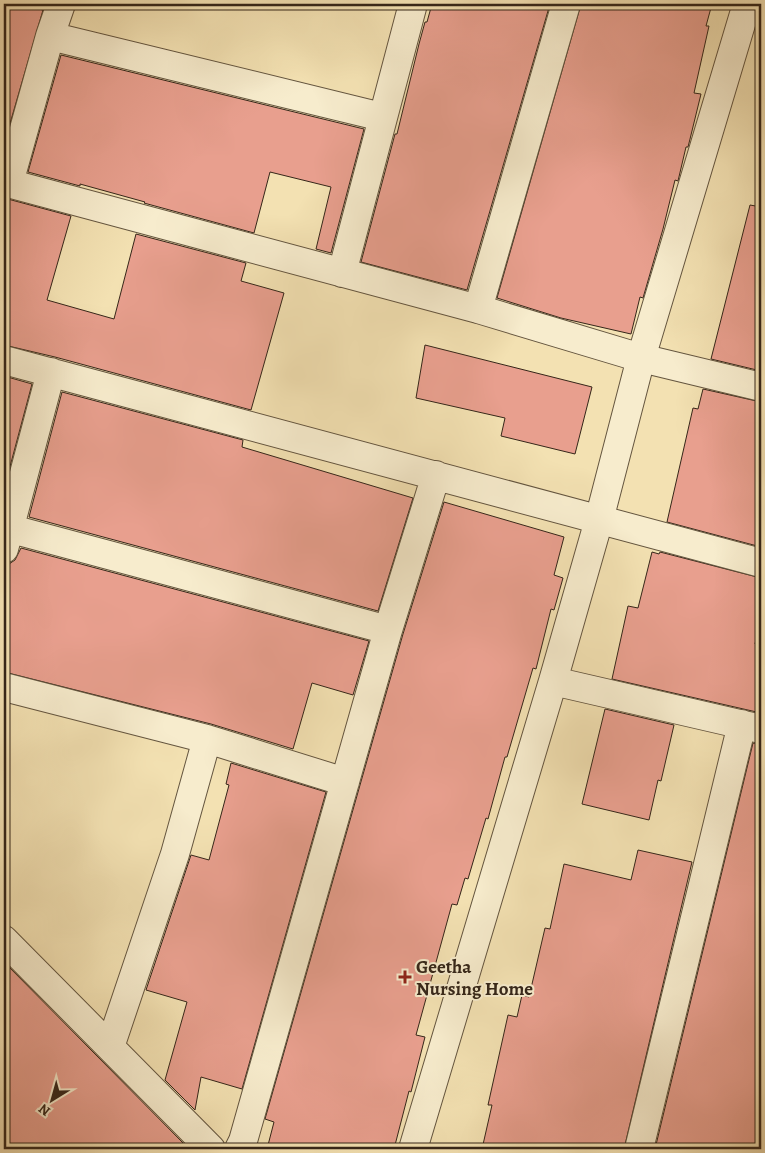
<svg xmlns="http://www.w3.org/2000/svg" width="765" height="1153" font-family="Alegreya,serif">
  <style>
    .building { fill: #e89f8e; stroke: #352619 }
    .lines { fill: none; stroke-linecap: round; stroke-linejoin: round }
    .street-casing { stroke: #64553f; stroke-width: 30 }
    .street { stroke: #f7eccd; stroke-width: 28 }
    .poi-dot { fill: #8f2418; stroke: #f7eccd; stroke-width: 2 }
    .labels { text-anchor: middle; stroke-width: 4; stroke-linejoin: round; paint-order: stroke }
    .poi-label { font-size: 19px; font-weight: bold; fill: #352619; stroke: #f7eccd; text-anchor: start }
  </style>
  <rect width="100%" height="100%" fill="#f3e1b2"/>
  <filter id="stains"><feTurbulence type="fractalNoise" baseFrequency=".004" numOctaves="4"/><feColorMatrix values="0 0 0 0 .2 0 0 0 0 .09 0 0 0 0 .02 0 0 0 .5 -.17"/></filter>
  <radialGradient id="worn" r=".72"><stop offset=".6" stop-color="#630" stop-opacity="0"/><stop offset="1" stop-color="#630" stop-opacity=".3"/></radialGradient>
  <path class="building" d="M4 4H16L43 10 4 144Z
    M432 4H550L467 290 361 262 395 134H397L419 44 425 22H427Z
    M581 4H712L706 26H709L694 93 701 94 690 139 688 147H686L678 181 675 180 663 229 643 298 640 297 631 334 561 318 497 298Z
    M61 55 364 129 331 253 316 249 331 187 270 172 254 233 144 203 145 202 80 184V186L28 172Z
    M4 198 71 216 47 300 114 319 136 234 246 263 241 281 284 293 251 410 55 357 4 345Z
    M750 205 761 207V371L711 359Z
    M425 345 592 387 575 454 501 436 505 418 416 398Z
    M4 376 32 384 4 489Z
    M703 389 761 402V547L667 522 693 408 698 409Z
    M62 392 243 440 242 447 413 498 378 611 29 517Z
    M444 502 564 537 554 575 563 578 554 610 551 609 536 669 533 668 507 757H505L488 819 486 818 468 879 465 878 457 905 452 904 416 1035 425 1037 411 1092 409 1091 394 1149H267L274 1122 265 1119 403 634Z
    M21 548 369 641 353 695 312 683 293 749 211 724 4 672V564H9L15 560Z
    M652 552 659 554 660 552 761 578V617L755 644 761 645V713L612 679 628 606 638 608Z
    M605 709 674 725 661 781 658 780 649 820 582 804Z
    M753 743 761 744V1149H655Z
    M231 763 326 792 242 1089 201 1077 195 1110 165 1080 187 1002 146 990 191 855 209 860 229 785 226 784Z
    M638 850 692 862 624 1149H482L492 1105H488L508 1015 517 1017 522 995 529 997 545 928 550 929 564 864 631 880Z
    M4 962 185 1145 180 1149H4Z"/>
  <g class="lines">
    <defs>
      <path id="street" d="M50 36 61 4
        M4 182 478 309 641 358 761 387
        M9 183 50 36 382 117
        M342 273 413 4
        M478 309 566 4
        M4 360 761 563
        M4 527 388 630
        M4 549 51 372
        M553 681 761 729
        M4 687 207 739 345 782
        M4 940 211 1149
        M110 1047 175 854 207 739
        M239 1149 243 1141 388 630 436 475
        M413 1149 553 681 599 520 641 358 747 4
        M639 1149 742 724"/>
    </defs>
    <use href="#street" class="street-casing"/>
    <use href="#street" class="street"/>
  </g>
  <path class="poi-dot" d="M402.5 969.5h5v5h5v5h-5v5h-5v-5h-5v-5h5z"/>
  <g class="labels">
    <g class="poi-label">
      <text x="416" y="973">Geetha<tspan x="416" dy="22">Nursing Home</tspan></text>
    </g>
  </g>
  <rect width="765" height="1153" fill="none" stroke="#f3e1b2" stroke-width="20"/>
  <rect x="5" y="5" width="755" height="1143" fill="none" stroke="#352619" stroke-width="2.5"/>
  <rect x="10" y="10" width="745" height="1133" fill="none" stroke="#352619"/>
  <g transform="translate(52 1100) rotate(217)" stroke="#f7eccd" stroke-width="4" paint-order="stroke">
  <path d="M0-4L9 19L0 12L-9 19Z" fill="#352619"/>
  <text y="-8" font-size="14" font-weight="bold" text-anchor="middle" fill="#352619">N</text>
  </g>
  <rect width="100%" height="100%" filter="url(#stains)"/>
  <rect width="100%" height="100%" fill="url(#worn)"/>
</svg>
